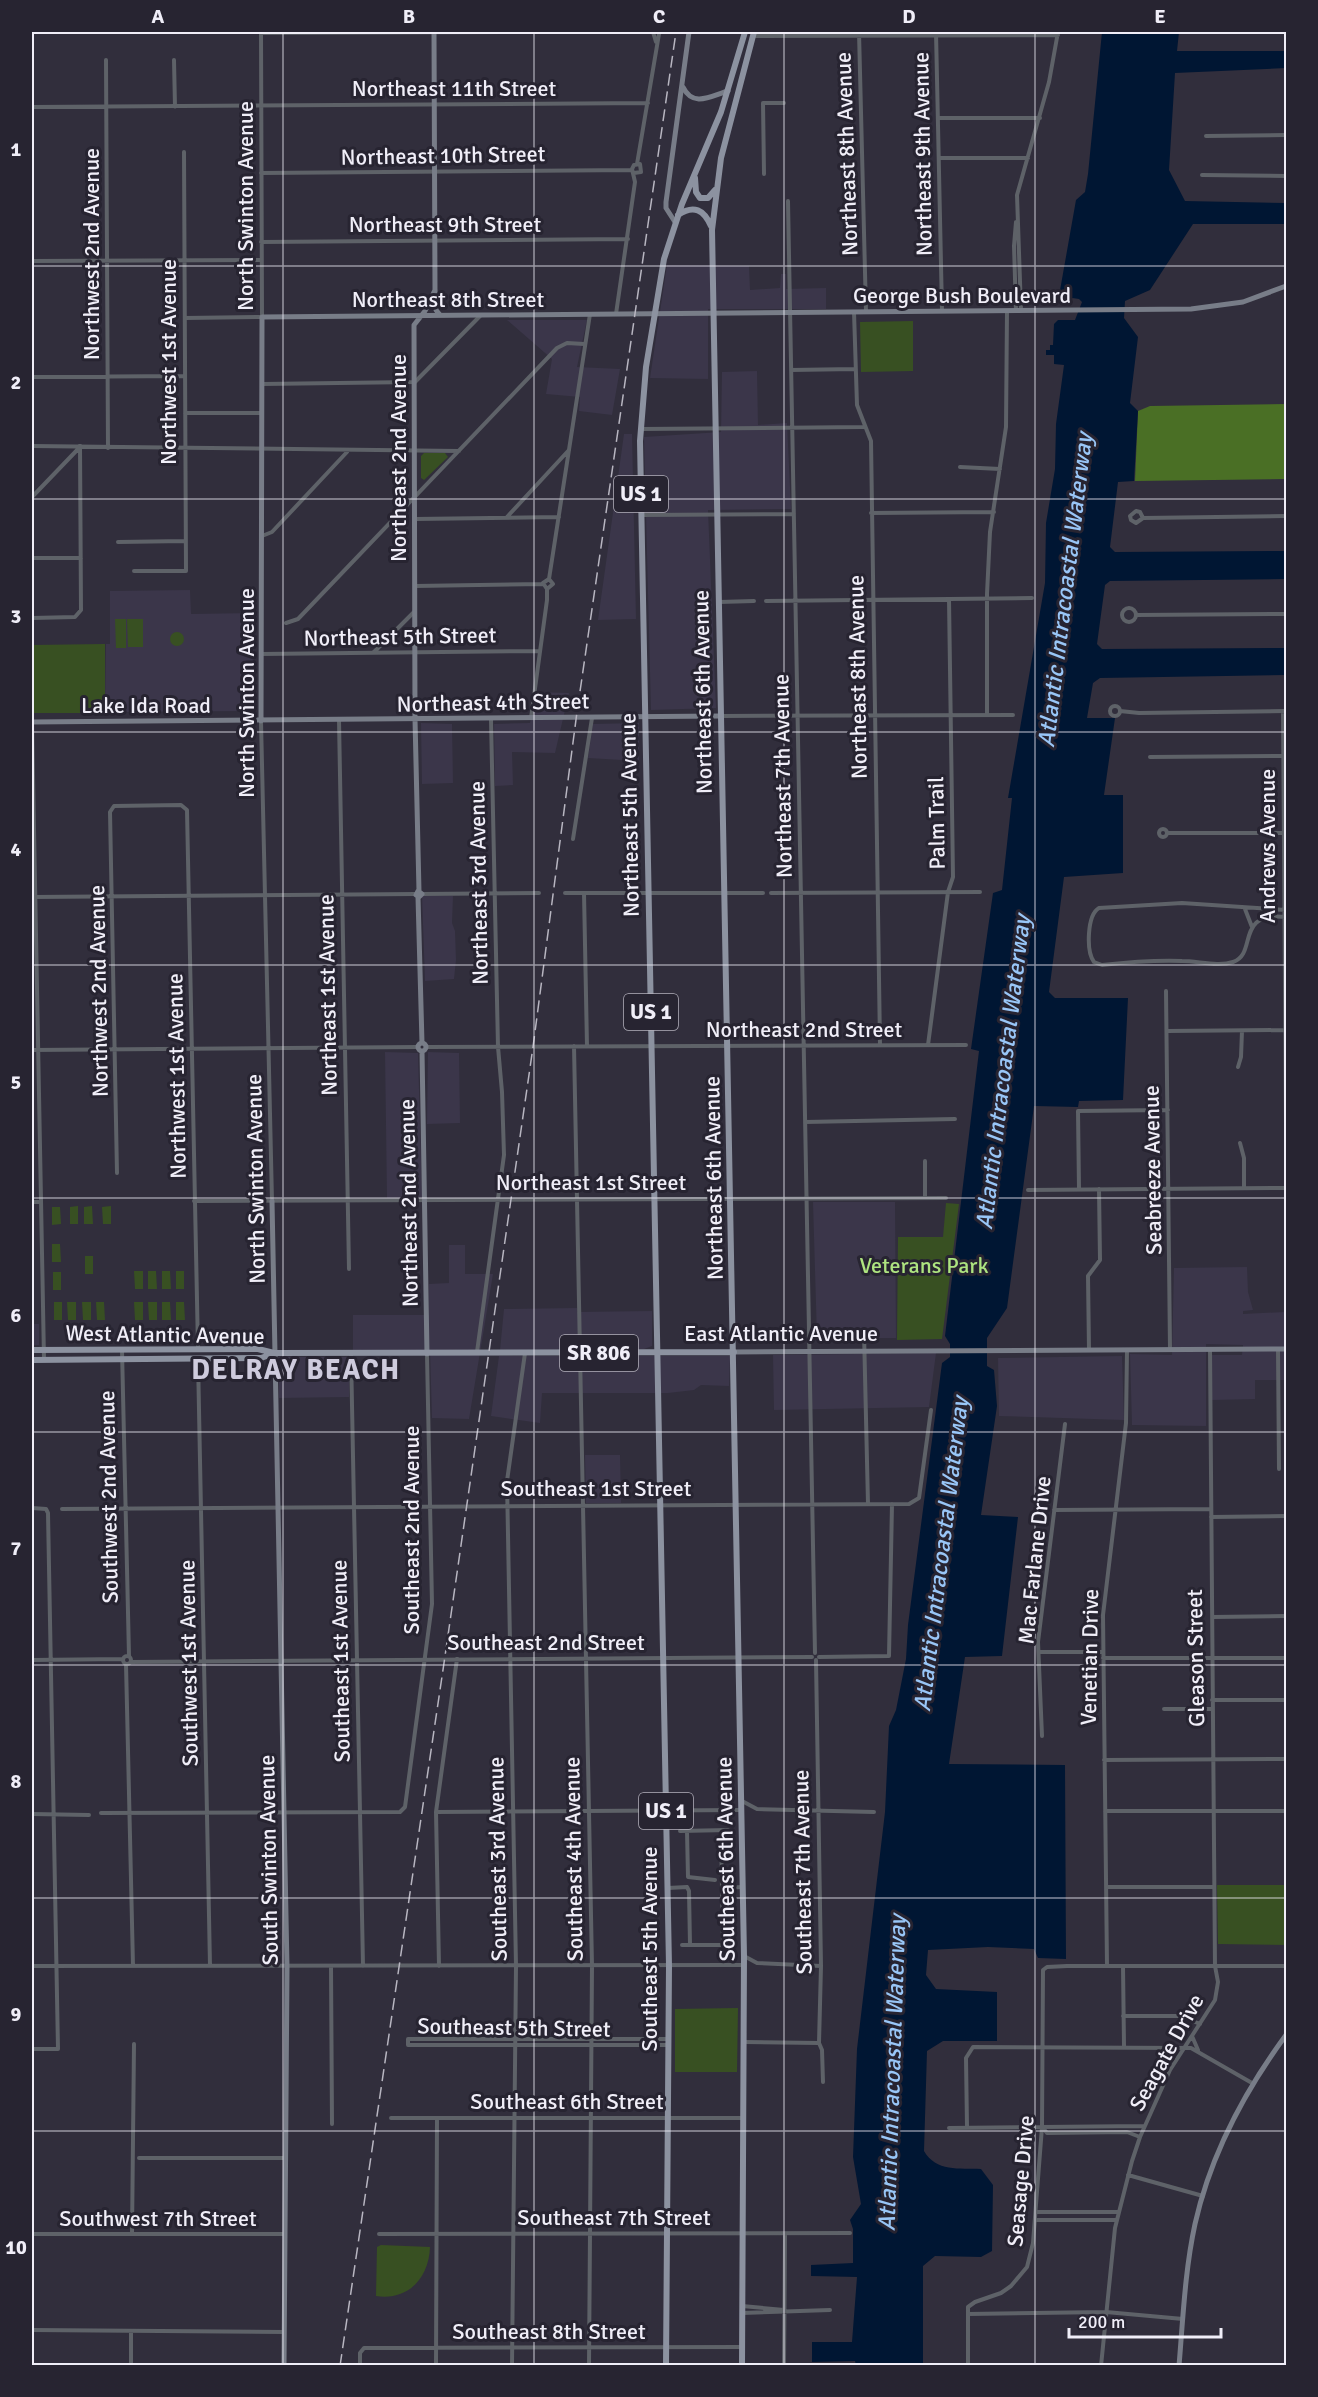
<svg xmlns="http://www.w3.org/2000/svg" width="1318" height="2397" font-family="Signika,sans-serif">
  <style>
    .built { fill: #3b364a }
    .green { fill: #385022 }
    .forest { fill: #4a6f25 }
    .water { fill: #001633 }
    .lines { fill: none; stroke-linecap: round; stroke-linejoin: round }
    .street { stroke: #5e6268; stroke-width: 4 }
    .secondary { stroke: #787d88; stroke-width: 5 }
    .primary { stroke: #8c92a0; stroke-width: 6 }
    .rail { stroke: #b8b6c1; stroke-width: 1.5; stroke-dasharray: 12 6; stroke-linecap: butt }
    .grid { fill: none; stroke: #f0eef8; stroke-width: 1.5; stroke-opacity: 0.55 }
    .labels { text-anchor: middle; stroke-width: 6; stroke-linejoin: round; paint-order: stroke }
    .shield { fill: #272431; stroke: #b4b1bc; stroke-width: 1.5 }
    .shield-label { font-size: 21px; font-weight: bold; fill: #f0eef8 }
    .street-label { font-size: 22px; fill: #f0eef8; stroke: #272431 }
    .park-label { font-size: 22px; fill: #aee480; stroke: #272431 }
    .water-label { font-size: 24px; font-style: italic; fill: #99c6f7; stroke: #272431 }
    .district-label { font-size: 28px; font-weight: bold; letter-spacing: 1.5px; fill: #cecbdd; stroke: #272431 }
    .neatline { fill: none; stroke: #f0eef8; stroke-width: 2 }
    .grid-label { font-size: 20px; text-anchor: middle; font-weight: bold; fill: #f0eef8 }
  </style>
  <rect width="100%" height="100%" fill="#312e3c"/>
  <path class="built" d="M667 265 749 266 750 290 780 288 781 274H786V289L826 288V309H708V379L650 378Z
    M507 320H587L577 367 620 369 612 415 579 411 580 397 546 394 552 359Z
    M757 371 758 425 787 423 791 509 708 510 716 708 651 710 644 437 721 432 722 372Z
    M624 434H632L636 619 598 620Z
    M190 590 191 614 254 613 253 708 248 711 105 712 106 644H110V591Z
    M537 692 569 693 555 753 512 752 513 785 495 786 494 724 530 723Z
    M421 723 452 724 453 783 422 784Z
    M639 723V761L588 758 593 724Z
    M422 896H453L452 923 455 931 456 960 454 979 425 981Z
    M385 1052 418 1053 422 1197 387 1198Z
    M428 1052 459 1053 460 1123 427 1124Z
    M813 1202H895L896 1338H817Z
    M449 1245H465V1274H493L469 1419 432 1418 430 1350H353V1315H429V1284L449 1283Z
    M1247 1267 1248 1292 1253 1310 1243 1311V1314L1285 1312 1286 1380H1255V1399L1212 1400V1355H1242L1243 1345 1206 1344V1426L1132 1425 1130 1354 1172 1355 1174 1268Z
    M577 1308V1312L652 1311V1346L644 1349 500 1350 504 1309Z
    M32 1324H39V1345H32Z
    M936 1353 929 1407 774 1410 773 1355Z
    M499 1356H730L729 1386 701 1385 694 1390 668 1393H542L540 1423 491 1416Z
    M1122 1356 1124 1420 999 1416 998 1358Z
    M279 1357H349V1397L279 1398Z
    M585 1455H620L621 1503H586Z"/>
  <path class="green" d="M913 321V371L861 372 860 322Z
    M424 453H445L448 457 424 480 421 478V456Z
    M115 619H126V648H116Z
    M127 619H143V647H128Z
    M170 639a7 7 0 1 1 14 0a7 7 0 1 1-14 0Z
    M105 644V713H32V645Z
    M946 1203 959 1204 942 1339 897 1340 898 1237H943Z
    M78 1206V1224H70V1207Z
    M92 1206 93 1224H84V1207Z
    M111 1206V1224H103L102 1207Z
    M52 1207H60L61 1224 52 1225Z
    M52 1244H60L61 1262H52Z
    M85 1256H93V1274H85Z
    M134 1271H143V1289H135Z
    M148 1271H156L157 1289H148Z
    M162 1271H170L171 1289H162Z
    M176 1271H184V1289H176Z
    M53 1272H61V1290H53Z
    M54 1302H62V1320H54Z
    M67 1302H76V1320H68Z
    M82 1302H91V1320H83Z
    M96 1302H104L105 1320H97Z
    M134 1302H143V1320H135Z
    M148 1302H157V1320H149Z
    M162 1302H170L171 1320H162Z
    M176 1302H184L185 1320H176Z
    M1217 1885H1286V1945L1218 1944Z
    M738 2008 737 2072H675V2009Z
    M381 2245 430 2247C429 2278 408 2301 376 2296L377 2247Z"/>
  <path class="forest" d="M1286 404V479L1135 481 1138 411 1150 406Z"/>
  <path class="water" d="M1102 32H1179L1177 51H1286V68L1175 73 1169 170 1185 201 1286 203V224H1193L1150 290 1125 301 1124 318 1138 337 1130 403 1138 411 1134 481 1118 482 1110 547 1115 552 1286 551V579L1110 581 1105 585 1097 644 1102 649 1286 648V675L1100 678 1093 683 1087 718H1115L1104 795H1123V873L1064 877 1049 992 1055 998H1128L1123 1100 1079 1101 1078 1107 1034 1106 1007 1308 987 1338V1366L994 1370 997 1406 981 1515 1018 1517 1002 1656 965 1657 949 1764 1065 1765 1066 1959 1038 1958 1034 1949 988 1947 928 1950 926 1975 936 1989 997 1992V2041H943L927 2051 924 2151C936 2172 959 2168 981 2169L993 2185 992 2251 981 2257 935 2256 923 2266V2365H856L855 2361 812 2362V2342H852L857 2277 811 2276V2265L853 2263V2229L850 2220 861 2204 853 2157 857 2049 885 1812 889 1726 896 1710 906 1659 908 1625 942 1363 950 1357V1344L945 1336 979 1051 971 1049 993 893 1002 890 1012 798H1008L1045 583 1046 523 1055 469 1056 424 1064 365 1054 364V355H1046V350H1050V345H1053L1054 324 1058 320H1075L1082 302 1079 299 1059 296 1076 200 1085 192 1088 174Z"/>
  <g class="lines">
    <path class="street" d="M653 32 656 42
      M859 32 866 312
      M936 32 942 311
      M261 33 505 32
      M753 36 1058 35
      M106 60 108 448
      M174 60 175 107
      M32 107 648 103
      M938 118H1040
      M1206 136 1286 135
      M939 158H1028
      M637 164 659 34
      M261 173 632 170
      M764 174 763 103H784
      M1202 175 1286 176
      M788 201 815 1653
      M261 242 628 239
      M32 261 261 260
      M1021 310 1017 195 1049 82 1058 32
      M1016 311 1014 246 1016 222
      M854 312 857 405 871 441 880 1045
      M616 314 635 182 632 169 634 165 640 164 641 172 634 173
      M185 318 262 317 261 32
      M791 370 855 369
      M32 377 185 376
      M262 384 415 382 481 315
      M185 413H262
      M641 429 863 427
      M32 446 459 451
      M960 467 1000 469
      M32 497 80 447
      M871 513 994 512
      M641 515 794 514
      M507 517 569 450
      M1143 518 1140 512 1136 511 1130 516 1131 520 1136 523 1143 518 1286 516
      M415 519 559 517
      M262 536 272 532 347 452
      M118 542 185 541
      M32 558H81
      M134 571H186L184 152
      M549 579 590 314
      M415 586 543 584
      M766 601 1032 598
      M719 602 754 601
      M1122 615a7 7 0 1 1 14 0a7 7 0 1 1-14 0Z
      M1136 615 1286 614
      M32 618 75 617 81 610 80 446
      M286 623 298 619 557 348 567 343 584 344
      M374 652 415 611
      M261 654 540 651
      M1110 711a5 5 0 1 1 10 0a5 5 0 1 1-10 0Z
      M1120 711 1139 713 1286 711
      M1283 711 1286 1124
      M987 715V594L990 532 1006 427 1007 311
      M722 716 1013 715
      M531 718 547 600V589L543 583 549 579 553 584 547 589
      M339 720 349 1269
      M261 721 272 1201
      M32 722 44 1359
      M1150 757 1286 756
      M1159 833a4 4 0 1 1 8 0a4 4 0 1 1-8 0Z
      M1167 833H1284
      M573 839 592 718
      M565 893H763
      M584 893 587 1046
      M771 893 980 892
      M422 894 539 893
      M32 897 416 894
      M1245 909 1252 927
      M1286 910 1182 903 1099 908C1087 915 1086 951 1094 962L1102 965C1129 962 1155 960 1182 961 1198 961 1218 967 1233 962 1258 954 1234 911 1286 917
      M1166 991 1170 1349
      M1167 1031 1286 1030
      M928 1045 948 892 953 877 949 599
      M574 1046 592 1966 589 2366
      M426 1047 966 1045
      M32 1050 418 1047
      M1238 1067 1241 1057 1242 1031
      M805 1122 955 1119
      M1240 1143 1244 1158V1188
      M117 1173 110 812 114 806 181 805 187 810 198 1349
      M1079 1189 1078 1111 1168 1110
      M1028 1190 1286 1188
      M925 1198V1161
      M194 1201 946 1198
      M32 1202H41
      M864 1332 868 1504
      M1278 1349 1279 1469
      M122 1350 129 1656
      M1089 1350 1088 1276 1100 1260 1099 1189
      M477 1352 504 1155 502 1092 498 1047 491 719
      M351 1354 363 1966
      M198 1359 210 1966
      M32 1508 46 1509 48 1513 58 2049H32
      M62 1509 909 1504 919 1498 931 1410
      M1054 1510 1210 1509
      M1211 1517 1286 1516
      M1212 1617 1286 1616
      M1040 1652H1103
      M123 1660a4 4 0 1 1 8 0a4 4 0 1 1-8 0Z
      M819 1657 889 1656 892 1504
      M1103 1658H1286
      M32 1660 123 1659
      M816 1660 821 1966 819 2043 822 2050 823 2082
      M131 1662 812 1657
      M126 1664 133 1966
      M1212 1700H1286
      M1164 1709H1213
      M1042 1736 1038 1642 1065 1424
      M1104 1760 1286 1759
      M742 1801 757 1809 874 1812
      M1105 1811H1286
      M436 1812 742 1810
      M101 1813 400 1812 405 1807 432 1604 427 1354
      M32 1814 89 1815
      M721 1830 723 1945
      M680 1831 728 1830
      M687 1831 688 1877 715 1880
      M687 1887 689 1891 690 1945
      M1106 1887H1214
      M668 1888 687 1887
      M722 1888 743 1887
      M682 1945H731
      M744 1956 757 1963 821 1966
      M32 1966 743 1965
      M331 1966 332 2124
      M439 1966 436 1812 457 1659
      M1107 1966 1103 1615 1126 1423 1127 1350
      M1123 1966 1124 2046
      M1123 2016H1181L1200 2024
      M1192 2036 1198 2050
      M744 2042 819 2043
      M668 2045H408V2039H669
      M391 2118H744
      M967 2127 966 2058 973 2047 1191 2048 1252 2083
      M949 2128 1144 2126
      M1043 2128 1047 2133 1127 2132 1140 2137
      M139 2158H286
      M1128 2175 1203 2196
      M1036 2212H1118
      M1035 2220H1117
      M32 2234H285
      M132 2234 134 2044
      M379 2234 850 2233
      M742 2306 784 2310
      M742 2313 830 2310
      M968 2314 1106 2312 1183 2319
      M32 2330 284 2332
      M131 2331V2366
      M360 2366V2353L364 2348 742 2347
      M436 2366 437 2118
      M512 2366 516 1966 507 1481 525 1353
      M784 2366 785 2234
      M968 2366V2307L975 2302 1001 2293 1011 2286 1027 2267 1033 2243 1042 2127 1043 1970 1047 1967 1067 1966H1286
      M1101 2366 1115 2228 1132 2161 1140 2137 1170 2070 1215 2000 1218 1982 1215 1966 1210 1349"/>
    <path class="secondary" d="M434 32 435 290 436 310 440 315
      M683 87C693 108 711 96 728 91
      M675 222 666 208V202L689 32
      M261 721 262 317 1191 309 1243 302 1286 286
      M32 722 721 716
      M418 891 422 894 419 897 416 895Z
      M419 891 415 719 414 325 425 311 435 290
      M418 897 422 1043
      M418 1047a4 4 0 1 1 8 0a4 4 0 1 1-8 0Z
      M422 1051 427 1354
      M272 1201 287 1967 284 2366
      M734 1352 1286 1349
      M1179 2366C1183 2318 1185 2270 1195 2224 1211 2153 1244 2092 1286 2035"/>
    <path class="primary" d="M695 178 696 192 700 198H708L715 190
      M678 215C694 204 704 210 711 226
      M32 1350 258 1349 274 1353
      M32 1360 261 1358 275 1353 734 1352
      M666 2366 669 1966 640 441 646 367 664 259 682 204 721 112 745 32
      M742 2366 744 1956 712 230 721 158 754 32"/>
    <path class="rail" d="M340 2366 444 1663 533 1047 577 712 676 32"/>
  </g>
  <path class="grid" d="M283 32V2366M534 32V2366M784 32V2366M1035 32V2366M32 266H1286M32 499H1286M32 732H1286M32 965H1286M32 1198H1286M32 1432H1286M32 1665H1286M32 1898H1286M32 2131H1286"/>
  <g class="labels">
    <g class="shield">
      <rect x="614" y="476" width="54" height="36" rx="4.5"/>
      <rect x="624" y="994" width="54" height="36" rx="4.5"/>
      <rect x="560" y="1335" width="78" height="36" rx="4.5"/>
      <rect x="639" y="1793" width="54" height="36" rx="4.5"/>
    </g>
    <g class="shield-label">
      <text x="641" y="501">US 1</text>
      <text x="651" y="1019">US 1</text>
      <text x="599" y="1360">SR 806</text>
      <text x="666" y="1818">US 1</text>
    </g>
    <g class="street-label">
      <text x="454" y="96">Northeast 11th Street</text>
      <text transform="translate(846 154) rotate(-92)" y="8">Northeast 8th Avenue</text>
      <text transform="translate(922 154) rotate(-91)" y="8">Northeast 9th Avenue</text>
      <text transform="translate(443 155) rotate(-1)" y="8">Northeast 10th Street</text>
      <text transform="translate(245 206) rotate(-90)" y="8">North Swinton Avenue</text>
      <text x="445" y="232">Northeast 9th Street</text>
      <text transform="translate(91 254) rotate(-90)" y="8">Northwest 2nd Avenue</text>
      <text x="962" y="303">George Bush Boulevard</text>
      <text x="448" y="307">Northeast 8th Street</text>
      <text transform="translate(168 362) rotate(-90)" y="8">Northwest 1st Avenue</text>
      <text transform="translate(398 458) rotate(-90)" y="8">Northeast 2nd Avenue</text>
      <text transform="translate(400 636) rotate(-1)" y="8">Northeast 5th Street</text>
      <text transform="translate(857 677) rotate(-91)" y="8">Northeast 8th Avenue</text>
      <text transform="translate(702 692) rotate(-91)" y="8">Northeast 6th Avenue</text>
      <text transform="translate(246 693) rotate(-90)" y="8">North Swinton Avenue</text>
      <text transform="translate(493 702) rotate(-1)" y="8">Northeast 4th Street</text>
      <text x="146" y="713">Lake Ida Road</text>
      <text transform="translate(782 776) rotate(-91)" y="8">Northeast 7th Avenue</text>
      <text transform="translate(629 815) rotate(-91)" y="8">Northeast 5th Avenue</text>
      <text transform="translate(936 823) rotate(-91)" y="8">Palm Trail</text>
      <text transform="translate(1267 846) rotate(-90)" y="8">Andrews Avenue</text>
      <text transform="translate(478 883) rotate(-91)" y="8">Northeast 3rd Avenue</text>
      <text transform="translate(98 991) rotate(-91)" y="8">Northwest 2nd Avenue</text>
      <text transform="translate(327 995) rotate(-91)" y="8">Northeast 1st Avenue</text>
      <text x="804" y="1037">Northeast 2nd Street</text>
      <text transform="translate(176 1076) rotate(-91)" y="8">Northwest 1st Avenue</text>
      <text transform="translate(1152 1170) rotate(-91)" y="8">Seabreeze Avenue</text>
      <text transform="translate(713 1178) rotate(-91)" y="8">Northeast 6th Avenue</text>
      <text transform="translate(255 1179) rotate(-91)" y="8">North Swinton Avenue</text>
      <text x="591" y="1190">Northeast 1st Street</text>
      <text transform="translate(408 1203) rotate(-91)" y="8">Northeast 2nd Avenue</text>
      <text x="781" y="1341">East Atlantic Avenue</text>
      <text transform="translate(165 1334) rotate(1)" y="8">West Atlantic Avenue</text>
      <text x="596" y="1496">Southeast 1st Street</text>
      <text transform="translate(108 1497) rotate(-91)" y="8">Southwest 2nd Avenue</text>
      <text transform="translate(411 1530) rotate(-90)" y="8">Southeast 2nd Avenue</text>
      <text transform="translate(1034 1560) rotate(-84)" y="8">Mac Farlane Drive</text>
      <text x="546" y="1650">Southeast 2nd Street</text>
      <text transform="translate(1089 1657) rotate(-89)" y="8">Venetian Drive</text>
      <text transform="translate(1195 1658) rotate(-91)" y="8">Gleason Street</text>
      <text transform="translate(340 1661) rotate(-91)" y="8">Southeast 1st Avenue</text>
      <text transform="translate(188 1663) rotate(-91)" y="8">Southwest 1st Avenue</text>
      <text transform="translate(497 1859) rotate(-91)" y="8">Southeast 3rd Avenue</text>
      <text transform="translate(573 1859) rotate(-91)" y="8">Southeast 4th Avenue</text>
      <text transform="translate(725 1859) rotate(-91)" y="8">Southeast 6th Avenue</text>
      <text transform="translate(268 1860) rotate(-91)" y="8">South Swinton Avenue</text>
      <text transform="translate(802 1872) rotate(-91)" y="8">Southeast 7th Avenue</text>
      <text transform="translate(649 1949) rotate(-90)" y="8">Southeast 5th Avenue</text>
      <text transform="translate(514 2027) rotate(1)" y="8">Southeast 5th Street</text>
      <text transform="translate(1166 2052) rotate(-61)" y="8">Seagate Drive</text>
      <text x="567" y="2109">Southeast 6th Street</text>
      <text transform="translate(1020 2181) rotate(-85)" y="8">Seasage Drive</text>
      <text x="614" y="2225">Southeast 7th Street</text>
      <text x="158" y="2226">Southwest 7th Street</text>
      <text x="549" y="2339">Southeast 8th Street</text>
    </g>
    <g class="park-label">
      <text x="924" y="1273">Veterans Park</text>
    </g>
    <g class="water-label">
      <text transform="translate(1065 590) rotate(-83)" y="8">Atlantic Intracoastal Waterway</text>
      <text transform="translate(1003 1072) rotate(-83)" y="8">Atlantic Intracoastal Waterway</text>
      <text transform="translate(941 1554) rotate(-83)" y="8">Atlantic Intracoastal Waterway</text>
      <text transform="translate(892 2073) rotate(-88)" y="8">Atlantic Intracoastal Waterway</text>
    </g>
    <g class="district-label">
      <text x="296" y="1379">DELRAY BEACH</text>
    </g>
  </g>
  <rect width="1318" height="2397" fill="none" stroke="#272431" stroke-width="66"/>
  <path d="M1069 2328v9h152v-9" fill="none" stroke="#f0eef8" stroke-width="3"/>
  <text x="1078" y="2328" font-size="18" fill="#f0eef8" stroke="#272431" stroke-width="4.5" paint-order="stroke">200 m</text>
  <rect x="33" y="33" width="1252" height="2331" class="neatline"/>
  <g class="grid-label">
    <text x="158" y="23">A</text>
    <text x="409" y="23">B</text>
    <text x="659" y="23">C</text>
    <text x="909" y="23">D</text>
    <text x="1160" y="23">E</text>
    <text x="16" y="156">1</text>
    <text x="16" y="389">2</text>
    <text x="16" y="623">3</text>
    <text x="16" y="856">4</text>
    <text x="16" y="1089">5</text>
    <text x="16" y="1322">6</text>
    <text x="16" y="1555">7</text>
    <text x="16" y="1788">8</text>
    <text x="16" y="2021">9</text>
    <text x="16" y="2254">10</text>
  </g>
</svg>
